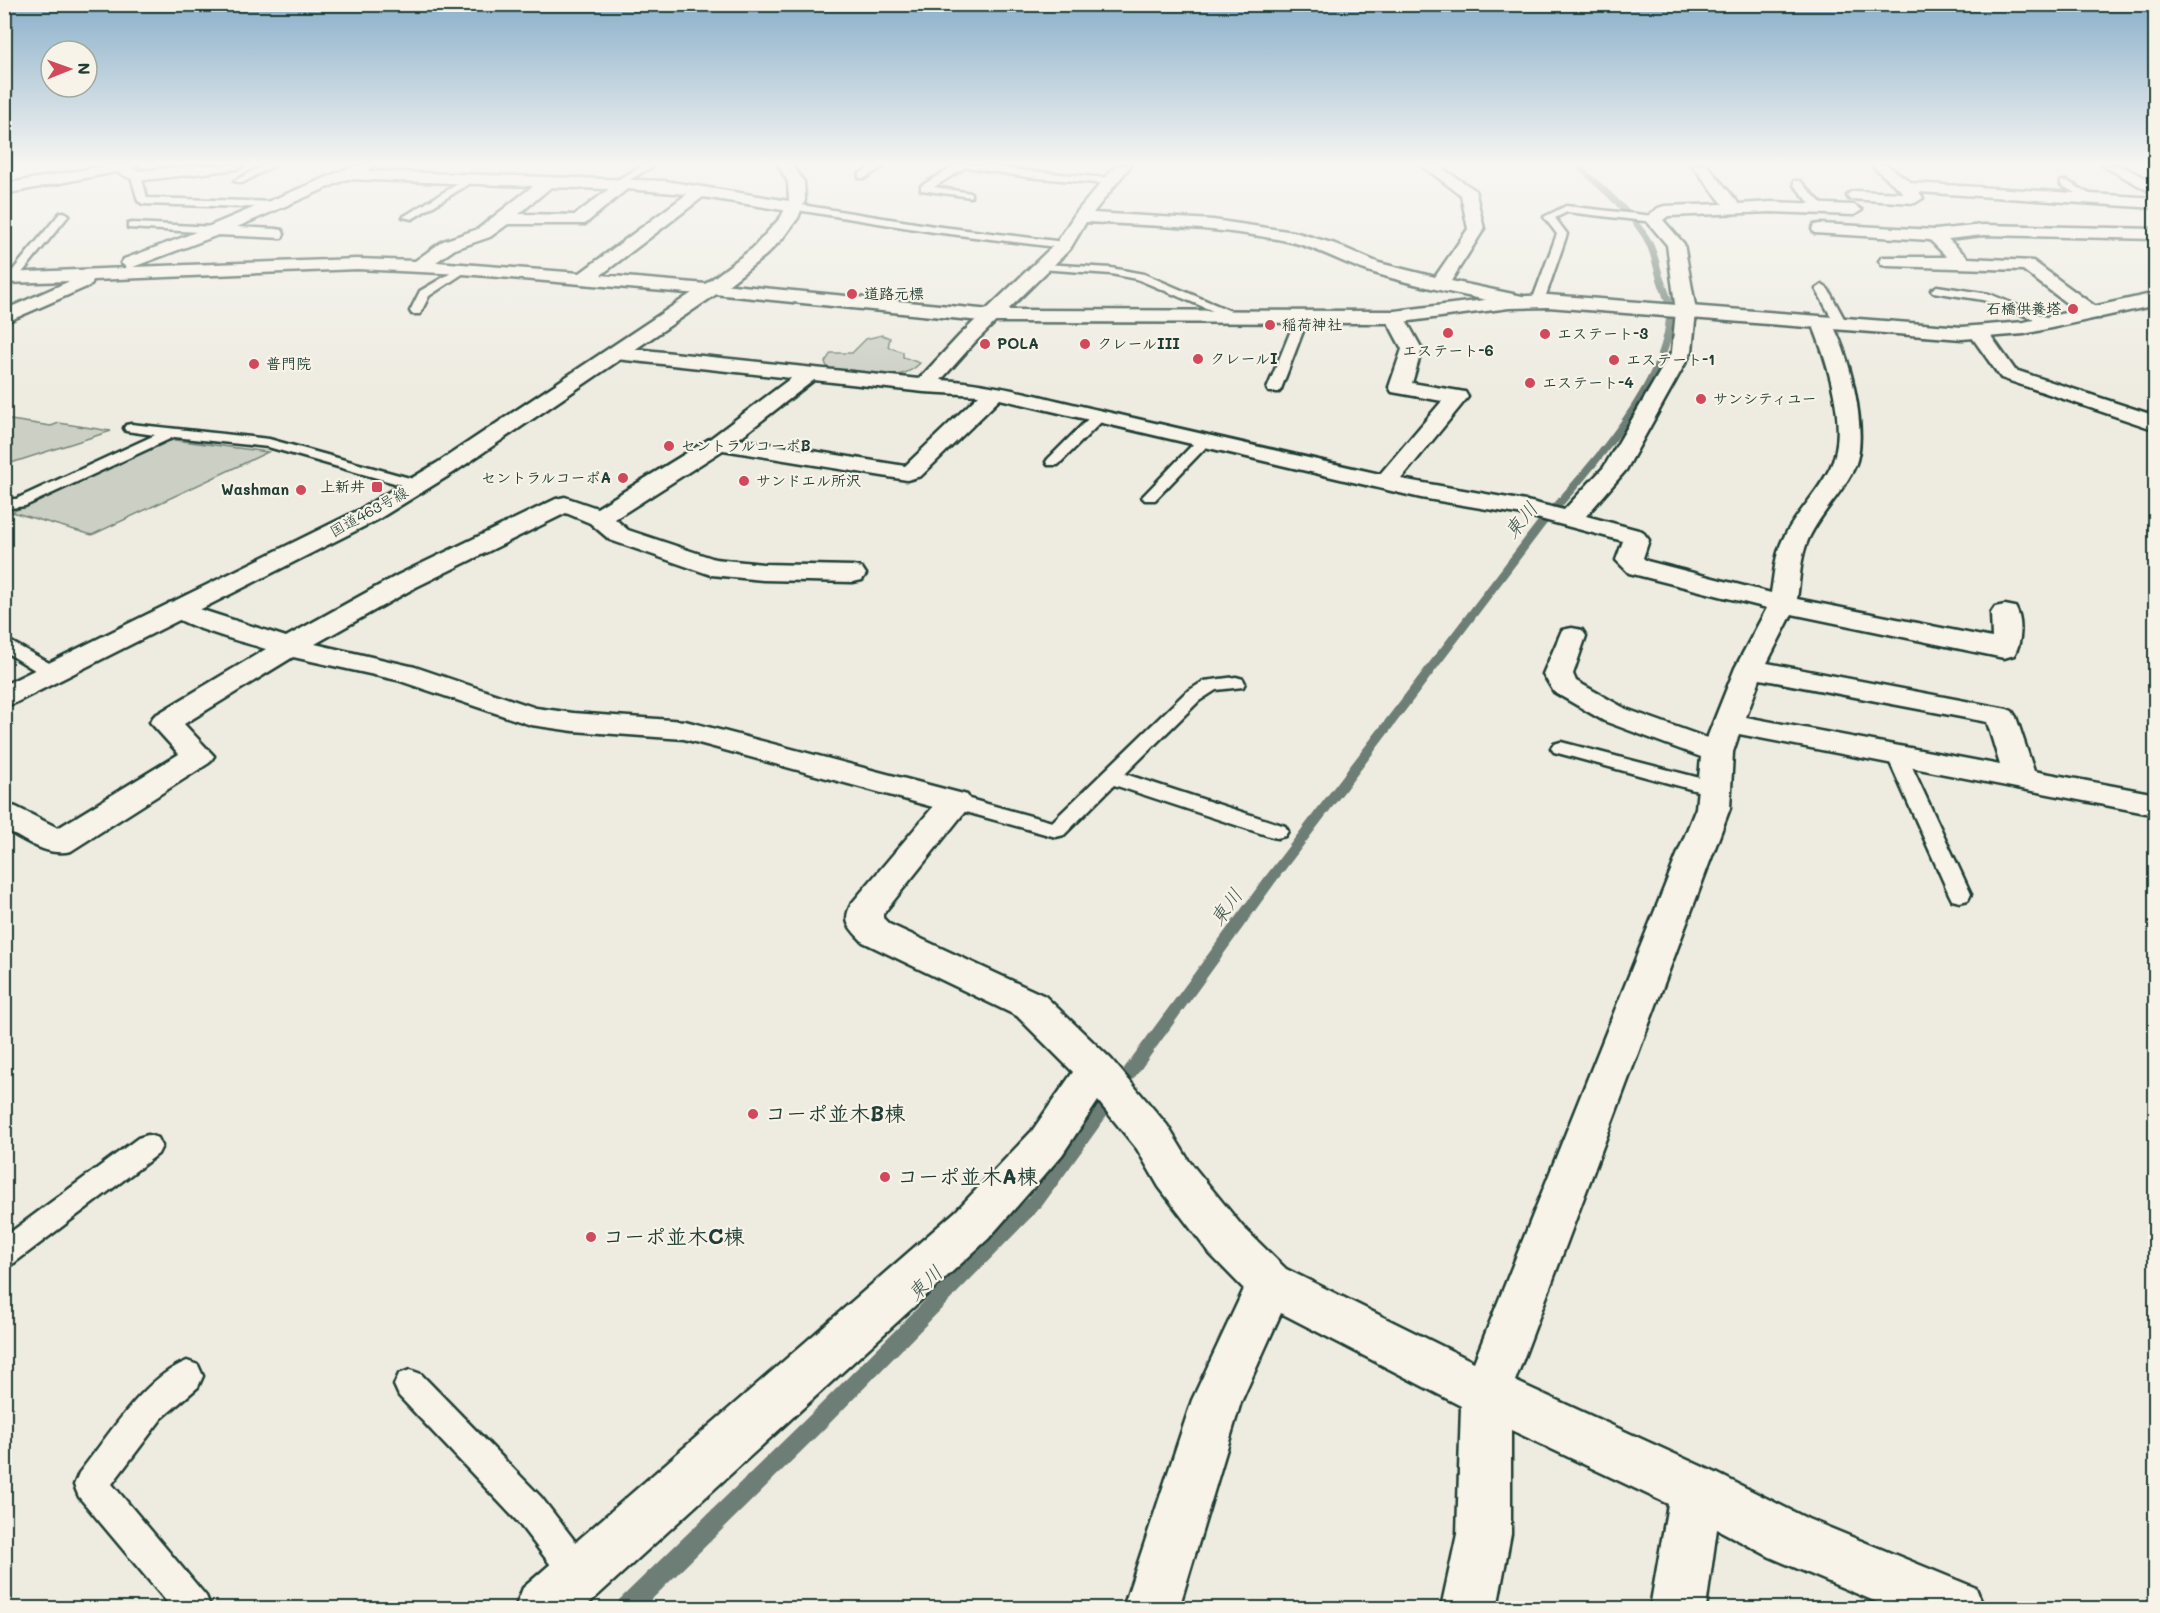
<svg xmlns="http://www.w3.org/2000/svg" width="2160" height="1613" font-family="Mali,'Klee One',sans-serif">
  <style>
    .green { fill: #cccfc4; stroke: #76867c; stroke-width: 1.5 }
    .lines { fill: none; stroke-linecap: round; stroke-linejoin: round }
    .stream { fill: #6c7e74; fill-rule: evenodd }
    .service-casing { stroke: #1f3d34; stroke-width: 5 }
    .minor-casing { stroke: #1f3d34; stroke-width: 5 }
    .tertiary-casing { stroke: #1f3d34; stroke-width: 5 }
    .primary-casing { stroke: #1f3d34; stroke-width: 5 }
    .trunk-casing { stroke: #1f3d34; stroke-width: 5 }
    .service { fill: #f7f3e8; fill-rule: evenodd }
    .minor { fill: #f7f3e8; fill-rule: evenodd }
    .tertiary { fill: #f7f3e8; fill-rule: evenodd }
    .primary { fill: #f7f3e8; fill-rule: evenodd }
    .trunk { fill: #f7f3e8; fill-rule: evenodd }
    .poi-dot { fill: #d1495b; stroke: #f7f3e8; stroke-width: 2 }
    .labels { text-anchor: middle; stroke-width: 4.5; stroke-linejoin: round; paint-order: stroke }
    .far-poi-label { font-size: 15px; font-weight: bold; fill: #1f3d34; stroke: #f7f3e8; text-anchor: start }
    .far-street-label { font-size: 15px; fill: #1f3d34; stroke: #f7f3e8 }
    .water-label { font-size: 20px; font-style: italic; fill: #3f584f; stroke: #f7f3e8 }
    .near-poi-label { font-size: 21px; font-weight: bold; fill: #1f3d34; stroke: #f7f3e8; text-anchor: start }
  </style>
  <rect width="100%" height="100%" fill="#eeece1"/>
  <filter id="ink" filterUnits="userSpaceOnUse"><feTurbulence type="fractalNoise" baseFrequency=".0167" numOctaves="2"/><feDisplacementMap in="SourceGraphic" scale="12" xChannelSelector="R" yChannelSelector="G"/><feConvolveMatrix kernelMatrix="1 2 1 2 8 2 1 2 1" color-interpolation-filters="sRGB"/></filter>
  <g filter="url(#ink)">
    <path class="green" d="M882 335 890 338 888 347 903 352V357L920 363C899 386 856 374 829 371L825 362 831 353H852L866 339Z
      M4 419 51 426 59 423 111 431 5 465Z
      M174 440 268 452 92 535 12 512 161 443Z"/>
    <g class="lines">
      <path class="stream" d="M1574 165H1580C1604 185 1629 207 1647 233 1656 246 1659 261 1663 276 1667 287 1673 299 1674 311 1678 378 1587 478 1545 526L1275 883 1042 1206 829 1424 643 1608H616L619 1600 815 1410 1030 1196 1265 877 1537 522C1581 473 1668 380 1666 311 1666 300 1659 288 1656 276 1652 262 1649 246 1640 234 1622 207 1596 188 1574 165Z"/>
      <defs>
        <path id="service" d="M264 165H275L242 183 234 181Z
          M644 165H655L617 187 608 185Z
          M875 165H886L865 178H859V174Z
          M956 165H984L1027 171 1108 178 1113 181 1108 184 1027 177 966 167 934 187 971 193V197L921 190V186Z
          M136 173 141 176 147 198 276 202 281 205 276 208 143 204 138 201 131 176Z
          M469 177 474 180 472 182 412 219 403 217Z
          M1794 181H1800L1825 207V211H1817L1794 185Z
          M2061 181H2067L2098 199 2089 201 2061 185Z
          M795 204 934 226 1064 242 1069 245 1064 248 934 232 791 209 790 207Z
          M1566 206 1653 216 1658 219 1653 222 1567 212 1555 218 1567 234 1544 301 1538 305 1534 304 1532 301 1557 234 1544 217Z
          M64 212 69 215 17 279H9V275L60 213Z
          M132 223 216 227 221 230 216 233 128 228V224Z
          M1044 264 1111 268 1144 274 1247 318 1241 322 1237 321 1137 279 1111 274 1040 269 1038 267Z
          M463 266 467 267V271L429 296 420 314H412L410 311 420 291Z
          M1822 285 1828 289 1847 324 1845 327H1837L1835 324 1816 289Z
          M1937 286 1989 294 2058 322 2052 326 1983 300 1933 292 1931 290Z
          M1302 314 1308 318 1281 389 1279 392H1269L1267 389 1296 318Z
          M1098 413 1105 417 1103 420 1058 465H1048L1046 462 1048 459 1093 414Z
          M131 424 269 439 424 482 427 485 419 490 268 447 174 437 25 506 4 509V499H16L155 435 126 431 124 428 126 425Z
          M1205 436 1212 440 1210 443 1155 500H1145L1142 497 1145 494 1200 437Z
          M4 638 60 669 62 673 60 677H46L4 651Z
          M1236 677 1243 679 1245 683 1243 687 1216 690 1199 701 1125 774 1285 826 1288 831 1285 836 1277 838 1269 836 1114 785 1064 835 1056 837 948 807 945 802 948 797 955 795 1052 822 1185 693 1204 681Z
          M1561 742 1723 784 1726 789 1723 794 1716 796 1554 752 1551 748 1554 744Z
          M1897 750 1904 752 1907 756 1971 894 1968 900 1960 902 1952 900 1949 894 1887 756 1890 752Z
          M148 1135 158 1138 162 1146 158 1154 14 1263 4 1267V1237L138 1138Z
          M187 1361 198 1365 203 1376 198 1387 162 1418 112 1484 206 1596 211 1608H172L79 1497 74 1485 79 1473C108 1437 143 1378 187 1361Z
          M410 1370 421 1374 541 1497 591 1562 596 1574 591 1586 579 1591 567 1586 517 1521 399 1396 394 1385 399 1374Z"/>
        <path id="minor" d="M112 165H125L138 171 200 165H244L237 169 136 181 113 170 110 167Z
          M356 165H375L367 171 665 181 795 202 803 207 795 212 703 197 601 275 718 285 720 289 718 293 711 295 463 274 357 269 93 280 91 285 4 323V310L70 281 4 283V273L127 268 121 263 124 259 181 238ZM347 179 533 186 478 229 443 241 415 261 357 259 133 267 218 235 282 238 284 234 282 230 276 229 237 227ZM551 187 609 189 575 215 519 214ZM627 189 687 194 580 273 436 262 455 249 490 237 508 224H585Z
          M1116 165H1131L1093 213 1213 220 1294 232 1335 244 1379 263 1435 277 1468 229 1461 195 1421 165H1437L1475 190 1484 229 1451 281 1527 297 1529 301 1527 305 1520 307C1469 296 1418 287 1368 271 1342 263 1318 248 1291 242 1225 227 1154 226 1086 222L1070 249 974 343 941 380C998 383 1051 400 1107 412 1198 433 1289 454 1380 474L1442 401 1392 392 1389 387 1402 349 1385 317 1388 313H1402L1422 349 1412 383 1465 392 1468 397 1401 479 1531 502 1564 510 1604 467 1672 351 1676 311 1667 245 1645 219 1658 208 1664 206 1723 204 1692 165H1707L1739 204 1771 202 1854 205 1862 210 1854 215 1771 212 1668 216 1663 220 1684 244 1696 311 1692 351 1626 470 1586 516 1642 531 1649 540 1643 558 1647 561 1771 593C1774 575 1775 555 1783 539 1796 513 1819 492 1831 466 1849 427 1827 361 1812 323L1815 319H1829C1849 348 1869 433 1855 466 1843 493 1820 513 1808 540 1800 558 1800 580 1797 599L1992 638 1991 613 1995 607 2005 605 2015 607C2023 619 2022 643 2014 655L2004 658 1792 614 1767 663 2007 709 2012 711 2016 717 2034 771 2156 794V815L1739 734 1733 752 1730 808 1515 1381 1714 1472 1808 1519 1976 1588 1984 1608H1891L1770 1557 1717 1529 1706 1608H1650L1668 1504 1511 1430V1534L1497 1608H1441L1457 1534 1461 1406 1281 1313 1241 1402 1179 1608H1123L1192 1400 1244 1289 1210 1254 1159 1187 1137 1149 1098 1101 1062 1155 988 1239 584 1608H515L523 1588 956 1211 1032 1131 1073 1072 1017 1016 863 942C850 928 841 922 852 903L933 807 684 739 573 731 531 725 397 680 293 657 184 724 214 756 209 763 71 851C47 857 25 840 4 829V804L16 807 58 828 179 754 150 722 154 716 266 649C244 642 177 626 165 609L169 603 179 601 189 603 202 610 286 637 398 575 556 499 565 497 597 508 711 438 791 378 616 359 609 357 606 353 609 349 616 347 919 379 960 335 1057 242 1075 214ZM814 380 924 392 979 395 905 466 738 439ZM1000 399 1421 498 1529 516 1623 541 1616 560 1629 573 1767 608 1735 668 1707 738 1626 709 1576 681 1573 674 1586 636 1582 630 1572 628 1562 630 1543 674 1554 692 1604 721 1701 757 1696 808 1474 1362 1286 1269 1242 1226 1189 1161 1167 1125 1111 1059 1045 996 889 924 883 918V914L967 809 971 802 967 795 685 721 573 713 536 708 415 667 315 644 416 587 566 513 590 523 610 540 711 575 763 580 853 582 862 580 866 574 862 568 853 566 763 564 715 559 628 530 615 519 723 450 907 480 921 476ZM1760 679 1987 722 2000 765 1746 717Z
          M1871 165H1887L1912 183 2156 198V208L1919 192 1923 198 1915 203 1849 199 1847 196 1849 193 1855 191 1904 193Z
          M1820 224 1935 230 1983 225 2156 229V239L1983 235 1948 239 1968 258 2033 261 2100 310 2103 314 2100 318H2086L2023 270 1888 266 1882 265 1879 261 1882 257H1947L1930 240 1814 233 1812 229 1814 225Z
          M1979 327 1986 329 2015 370 2156 416V430L2001 378 1969 333 1972 329Z"/>
        <path id="tertiary" d="M2102 165H2119L2156 183V195Z
          M711 283 991 310 1395 311 1509 297 1548 295 1962 327 2024 322 2156 293V305L2024 334 1962 339 1548 307 1509 308 1395 323 991 322 704 293 702 289 704 285Z"/>
        <path id="primary" d="M110 165H138L131 169 4 194V184Z"/>
        <path id="trunk" d="M778 165H792L804 182 805 200 798 218 782 239 766 255 718 293 453 473 377 520 15 703 4 706V685L359 510 437 463 704 285 753 248 781 217 789 200 788 182Z"/>
      </defs>
      <use href="#service" class="service-casing"/>
      <use href="#minor" class="minor-casing"/>
      <use href="#tertiary" class="tertiary-casing"/>
      <use href="#primary" class="primary-casing"/>
      <use href="#trunk" class="trunk-casing"/>
      <use href="#service" class="service"/>
      <use href="#minor" class="minor"/>
      <use href="#tertiary" class="tertiary"/>
      <use href="#primary" class="primary"/>
      <use href="#trunk" class="trunk"/>
    </g>
  </g>
  <linearGradient id="sky" x2="0" y2="1"><stop stop-color="#8bb0cb"/><stop offset="0.42" stop-color="#f7f6f2"/><stop offset="1" stop-color="#f7f6f2" stop-opacity="0"/></linearGradient>
  <rect width="2160" height="390" fill="url(#sky)"/>
  <g class="poi-dot">
    <circle cx="852" cy="294" r="6"/>
    <circle cx="2073" cy="309" r="6"/>
    <circle cx="1270" cy="325" r="6"/>
    <circle cx="1448" cy="333" r="6"/>
    <circle cx="1545" cy="334" r="6"/>
    <circle cx="985" cy="344" r="6"/>
    <circle cx="1085" cy="344" r="6"/>
    <circle cx="1198" cy="359" r="6"/>
    <circle cx="1614" cy="360" r="6"/>
    <circle cx="254" cy="364" r="6"/>
    <circle cx="1530" cy="383" r="6"/>
    <circle cx="1701" cy="399" r="6"/>
    <circle cx="669" cy="446" r="6"/>
    <circle cx="623" cy="478" r="6"/>
    <circle cx="744" cy="481" r="6"/>
    <rect x="371" y="481" width="12" height="12" rx="3"/>
    <circle cx="301" cy="490" r="6"/>
    <circle cx="753" cy="1114" r="6"/>
    <circle cx="885" cy="1177" r="6"/>
    <circle cx="591" cy="1237" r="6"/>
  </g>
  <g class="labels">
    <g class="far-poi-label">
      <text x="864" y="299">道路元標</text>
      <text x="2061" y="314" text-anchor="end">石橋供養塔</text>
      <text x="1282" y="330">稲荷神社</text>
      <text x="1557" y="339">エステート-3</text>
      <text x="997" y="349">POLA</text>
      <text x="1097" y="349">クレールIII</text>
      <text x="1448" y="356" text-anchor="middle">エステート-6</text>
      <text x="1210" y="364">クレールI</text>
      <text x="1626" y="365">エステート-1</text>
      <text x="266" y="369">普門院</text>
      <text x="1542" y="388">エステート-4</text>
      <text x="1713" y="404">サンシティユー</text>
      <text x="681" y="451">セントラルコーポB</text>
      <text x="611" y="483" text-anchor="end">セントラルコーポA</text>
      <text x="756" y="486">サンドエル所沢</text>
      <text x="365" y="492" text-anchor="end">上新井</text>
      <text x="289" y="495" text-anchor="end">Washman</text>
    </g>
    <g class="far-street-label">
      <text transform="translate(369 512) rotate(-29)" y="5">国道463号線</text>
    </g>
    <g class="water-label">
      <text transform="translate(1521 520) rotate(-51)" y="7">東川</text>
      <text transform="translate(1226 907) rotate(-54)" y="7">東川</text>
      <text transform="translate(925 1283) rotate(-45)" y="7">東川</text>
    </g>
    <g class="near-poi-label">
      <text x="765" y="1121">コーポ並木B棟</text>
      <text x="897" y="1184">コーポ並木A棟</text>
      <text x="603" y="1244">コーポ並木C棟</text>
    </g>
  </g>
  <rect width="2160" height="1613" fill="none" stroke="#f7f3e8" stroke-width="24"/>
  <rect x="12" y="12" width="2136" height="1589" fill="none" stroke="#1f3d34" stroke-width="2" filter="url(#ink)"/>
  <g transform="translate(69 69) rotate(89)"><circle r="28" fill="#f7f3e8" stroke="#a1aaa0" stroke-width="1.5"/>
  <path d="M0-4.5L10 22L0 15L-10 22Z" fill="#d1495b"/>
  <text y="-9" font-size="16" font-weight="bold" text-anchor="middle" fill="#1f3d34">N</text>
  </g>
</svg>
